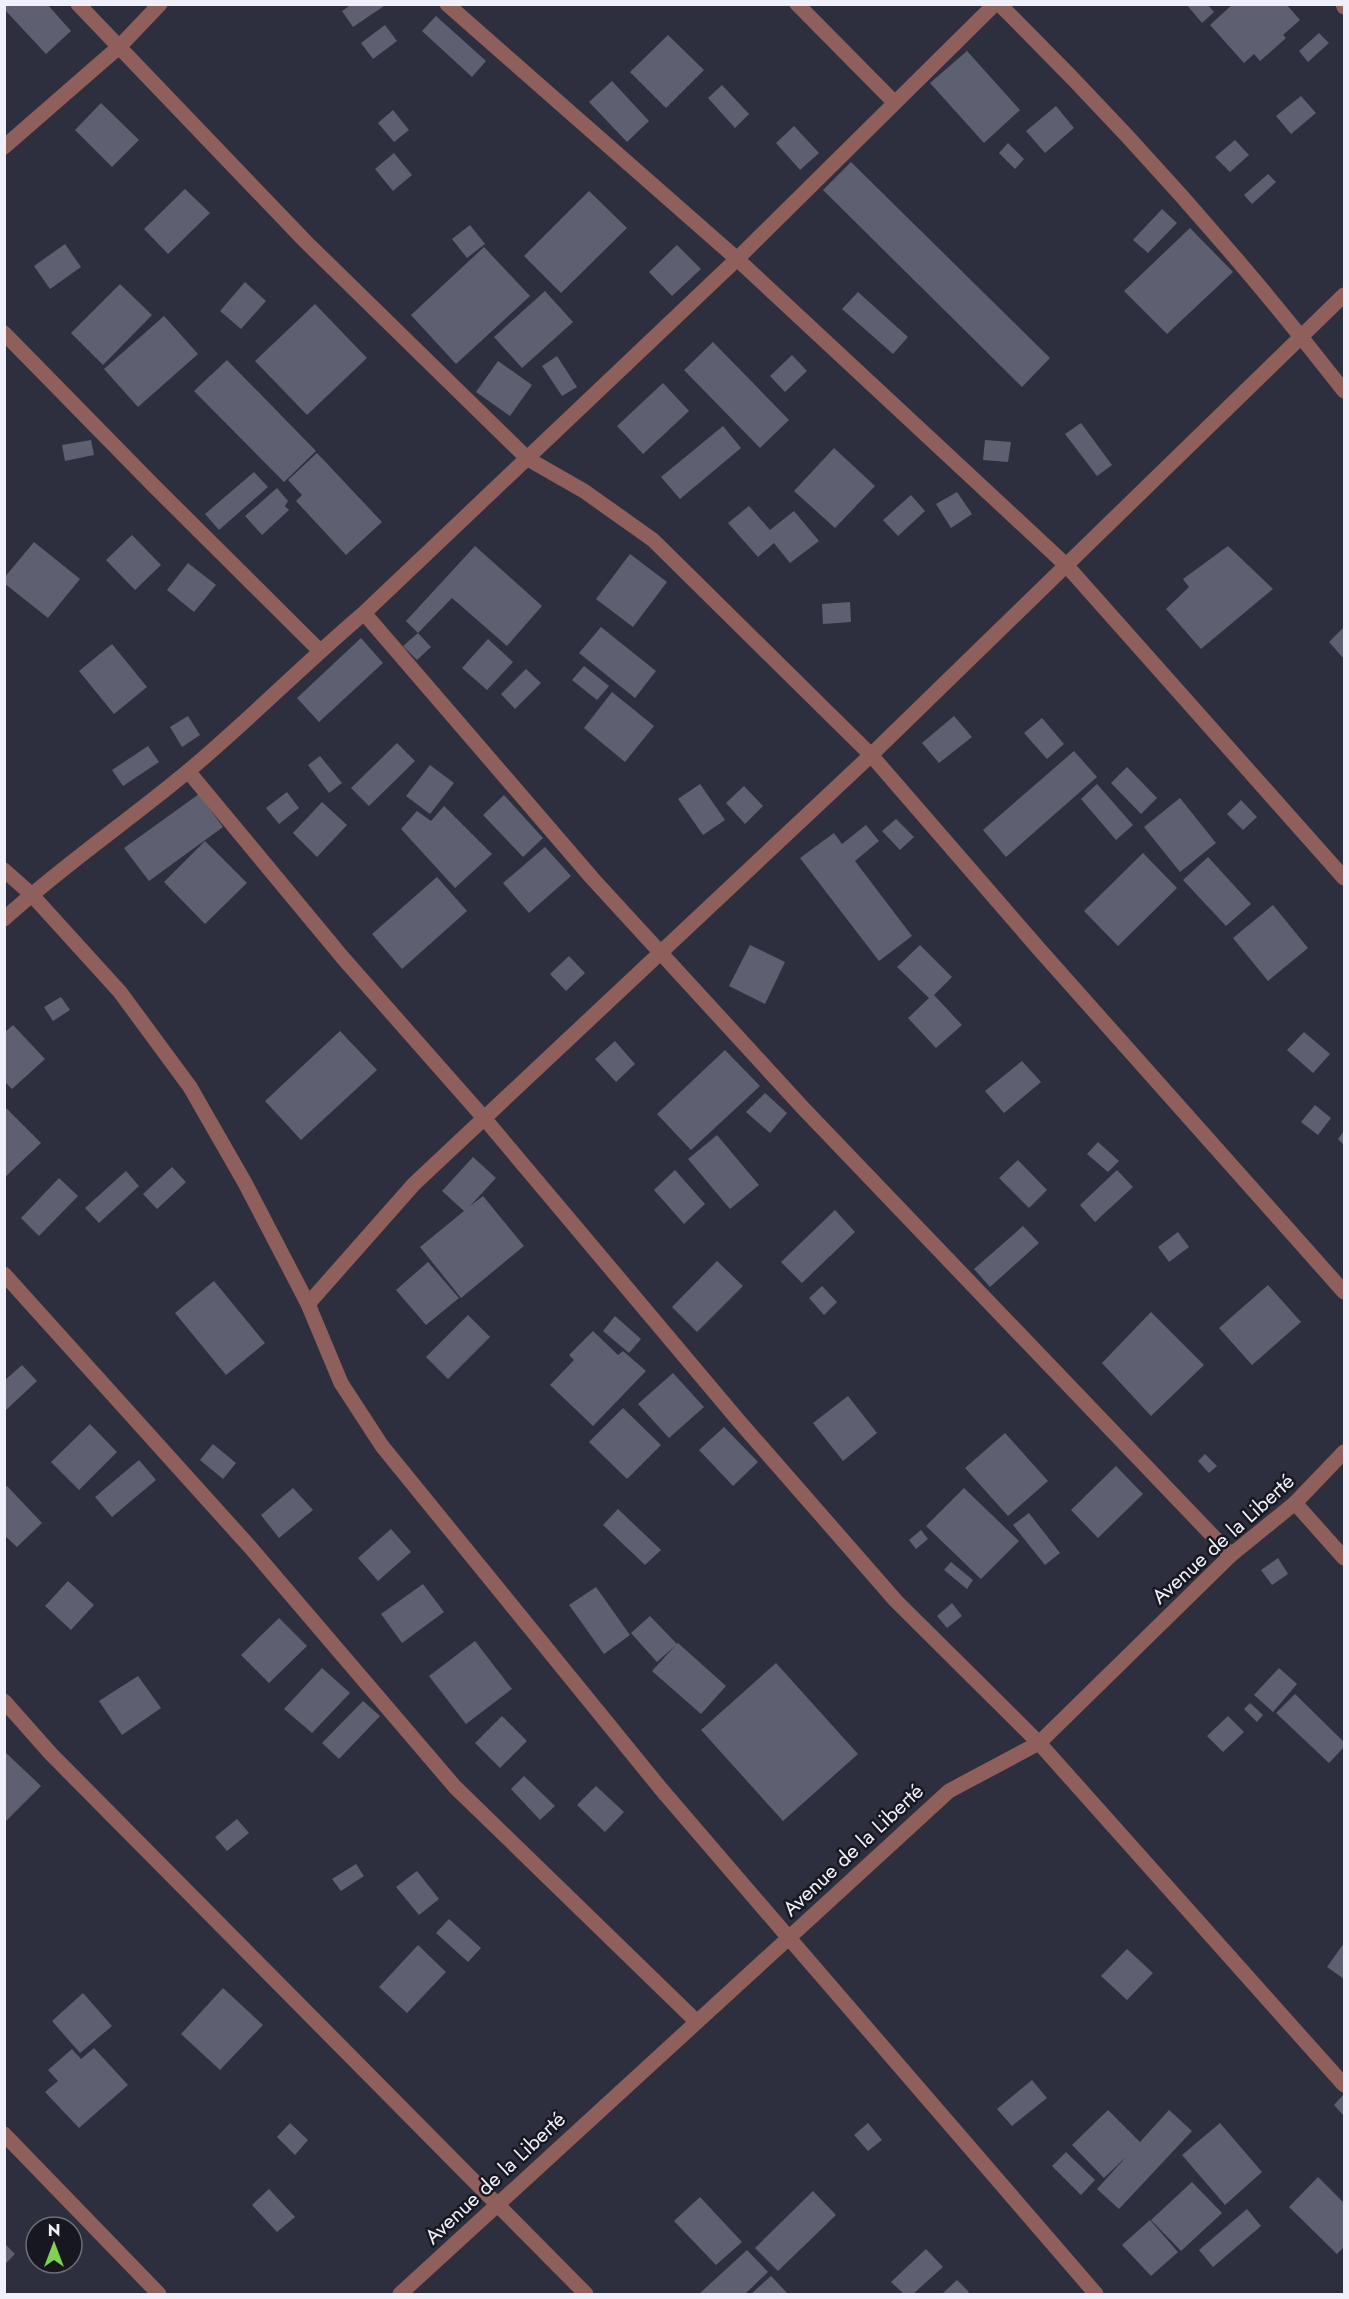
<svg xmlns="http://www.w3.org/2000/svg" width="1349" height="2299" font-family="Jost,sans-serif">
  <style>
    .building { fill: #5e5f70 }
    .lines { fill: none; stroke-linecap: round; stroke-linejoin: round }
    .minor { stroke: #8f5f5b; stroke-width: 15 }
    .tertiary { stroke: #8f5f5b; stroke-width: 15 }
    .labels { text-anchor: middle; stroke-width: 5; stroke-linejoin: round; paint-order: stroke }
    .street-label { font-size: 21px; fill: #eff0fa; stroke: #17181f }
  </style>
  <rect width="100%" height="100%" fill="#2e2f3e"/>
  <path class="building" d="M4 4H47L71 31 46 54 4 9Z
    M352 4H387L353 27 342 11Z
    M1186 4H1207L1214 12 1202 23Z
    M1233 4H1286L1300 20 1283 35 1286 38 1260 61 1254 54 1244 63 1210 25Z
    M436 16 486 61 472 77 422 31Z
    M385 25 397 41 373 59 361 43Z
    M1319 33 1329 43 1308 62 1299 51Z
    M668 35 704 70 666 108 630 72Z
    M967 51 1020 110 984 143 930 83Z
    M612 81 649 121 627 142 589 102Z
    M722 85 749 114 735 128 708 98Z
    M1301 96 1316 113 1291 134 1276 116Z
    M101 103 139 140 112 167 75 130Z
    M1056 106 1074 128 1045 153 1026 131Z
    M393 110 409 130 394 142 378 123Z
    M794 126 819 153 800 170 776 143Z
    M1235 140 1249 155 1230 172 1215 157Z
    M1008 143 1024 159 1015 169 999 153Z
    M394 153 412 175 393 191 375 169Z
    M851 162 1050 358 1022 387 823 190Z
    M1268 174 1276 182 1252 204 1244 195Z
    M185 189 210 213 168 254 144 229Z
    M589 191 627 228 561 293 524 256Z
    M1162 209 1177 223 1148 253 1133 240Z
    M470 225 485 244 467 258 452 239Z
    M1190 228 1233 272 1167 334 1124 291Z
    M65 244 81 267 50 289 34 266Z
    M677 245 701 269 672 296 649 272Z
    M484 247 530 296 456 364 411 315Z
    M245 282 266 301 241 329 220 311Z
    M120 284 152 315 103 365 71 333Z
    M545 291 573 322 522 368 494 337Z
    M858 292 908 337 893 354 842 309Z
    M315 304 367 358 307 415 255 361Z
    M164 316 198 354 138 407 104 369Z
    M713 342 789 420 760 448 684 370Z
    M792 355 807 371 785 392 770 376Z
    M557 356 577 387 562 396 542 366Z
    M227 360 316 451 284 482 194 391Z
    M498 361 532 385 510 416 476 392Z
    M663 383 689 411 643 454 617 426Z
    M1081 423 1112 465 1097 476 1065 434Z
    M723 426 741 448 680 499 661 477Z
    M91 440 94 455 65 461 62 445Z
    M985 440 1011 442 1008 462 983 460Z
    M834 448 875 486 835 528 794 491Z
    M317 453 382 522 346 555 296 501 302 495 288 480Z
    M254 472 268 487 219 530 205 514Z
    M277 488 288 501 285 506 289 510 262 535 245 516Z
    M957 492 972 514 951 528 936 504Z
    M911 495 925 511 898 536 883 520Z
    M749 506 770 530 794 511 819 541 790 563 774 543 758 557 728 523Z
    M132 535 161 565 135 590 106 560Z
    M34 542 80 579 48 618 4 583V578Z
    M475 546 542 606 507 646 452 598 418 633 431 647 417 660 403 646 418 633 406 621Z
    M1228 546 1273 589 1201 649 1166 609 1189 587 1183 579Z
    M630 554 667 582 633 627 596 599Z
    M188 563 216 585 194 612 167 590Z
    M850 602 851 622 823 624 822 604Z
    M601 627 656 671 635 698 579 653Z
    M1344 627V659L1329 642Z
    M361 638 383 663 319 722 297 698Z
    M488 639 513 662 487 690 462 668Z
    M112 644 147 687 114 714 79 671Z
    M584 666 609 686 597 700 572 680Z
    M526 669 541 683 515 709 501 694Z
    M612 692 654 726 625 762 584 728Z
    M188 716 200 735 182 747 170 727Z
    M954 716 972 737 939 763 922 743Z
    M1042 718 1064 744 1047 759 1024 733Z
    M397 743 415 761 369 806 351 788Z
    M148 746 159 762 123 786 112 770Z
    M1074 751 1097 777 1006 857 983 830Z
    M320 756 342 783 329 793 308 765Z
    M430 765 454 783 430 814 406 796Z
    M1127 767 1157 798 1141 814 1111 783Z
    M700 784 725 820 703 835 678 799Z
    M1097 784 1133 825 1116 840 1081 799Z
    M744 786 763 806 745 824 726 803Z
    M287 792 299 808 279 824 266 808Z
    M199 794 223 827 149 881 124 848Z
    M504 795 543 838 523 857 483 815Z
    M1180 798 1216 843 1180 872 1144 827Z
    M1241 800 1257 817 1243 830 1227 814Z
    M322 802 347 825 317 857 293 833Z
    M444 806 492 854 455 888 401 829 417 811 431 821Z
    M896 819 914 837 900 850 882 831Z
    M866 825 879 841 855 861 912 936 879 961 800 858 834 833 842 844Z
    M205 841 247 883 205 924 164 882Z
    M545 847 571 876 529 913 503 883Z
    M1143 853 1177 888 1118 946 1084 911Z
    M1208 857 1251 904 1226 926 1183 880Z
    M437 877 467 911 402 969 372 934Z
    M1273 905 1308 948 1268 981 1233 938Z
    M750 945 785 962 765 1004 729 986Z
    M920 945 952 977 934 995 962 1025 936 1048 908 1018 929 998 897 967Z
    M569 956 585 973 566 991 550 974Z
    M61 997 70 1010 53 1021 44 1007Z
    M13 1025 45 1059 12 1089 4 1081V1033Z
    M340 1031 377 1070 301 1140 265 1101Z
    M1304 1032 1330 1054 1313 1073 1287 1050Z
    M615 1041 635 1064 616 1082 595 1059Z
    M725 1050 760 1086 691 1150 657 1114Z
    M1022 1061 1041 1082 1004 1113 985 1091Z
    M765 1093 787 1113 770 1133 746 1112Z
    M1315 1105 1331 1118 1318 1135 1301 1122Z
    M6 1108 41 1143 4 1178V1109Z
    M1344 1131V1145L1338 1139Z
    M717 1135 759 1185 730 1209 688 1159Z
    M1098 1142 1119 1161 1108 1172 1087 1154Z
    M473 1157 496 1178 470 1206 483 1196 524 1246 461 1298 420 1247 464 1211 442 1191Z
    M1018 1160 1047 1190 1029 1208 999 1178Z
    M172 1167 186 1182 157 1209 143 1194Z
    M675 1170 705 1204 684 1224 654 1190Z
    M1117 1170 1133 1187 1095 1222 1080 1205Z
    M126 1171 139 1186 99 1223 85 1208Z
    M59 1178 78 1196 39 1236 21 1218Z
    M835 1210 855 1232 802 1283 781 1262Z
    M1023 1226 1039 1243 990 1287 974 1269Z
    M1178 1232 1189 1247 1169 1262 1158 1247Z
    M717 1261 743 1286 697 1332 672 1307Z
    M428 1262 459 1298 426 1325 396 1290Z
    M214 1281 265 1343 226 1375 175 1313Z
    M1268 1285 1301 1322 1252 1365 1219 1328Z
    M822 1286 837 1302 824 1315 809 1298Z
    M1151 1312 1204 1365 1151 1416 1102 1363Z
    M468 1315 490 1337 448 1379 426 1357Z
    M615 1316 641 1339 629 1353 603 1331Z
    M593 1331 618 1355 623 1351 646 1371 593 1426 550 1385 574 1360 569 1355Z
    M22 1365 37 1381 6 1410 4 1381Z
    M673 1373 704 1407 669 1438 638 1404Z
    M848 1396 877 1433 843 1461 813 1423Z
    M623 1408 661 1445 627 1479 589 1442Z
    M90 1424 117 1452 79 1490 51 1462Z
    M724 1427 758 1462 733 1486 699 1450Z
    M1005 1433 1048 1481 1008 1516 965 1468Z
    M213 1444 236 1463 223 1479 200 1460Z
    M1205 1454 1217 1466 1209 1473 1198 1461Z
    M139 1460 156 1480 112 1517 95 1497Z
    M1116 1466 1143 1494 1098 1538 1071 1510Z
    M7 1486 42 1523 17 1547 4 1535V1488Z
    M293 1488 313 1510 279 1538 261 1515Z
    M964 1488 1019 1541 981 1579 926 1526Z
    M618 1509 661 1550 645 1565 603 1525Z
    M1029 1513 1060 1553 1045 1565 1013 1525Z
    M391 1529 411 1552 378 1581 358 1558Z
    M921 1530 928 1539 916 1549 909 1540Z
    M1278 1558 1288 1574 1272 1585 1261 1570Z
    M951 1562 973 1580 967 1589 944 1570Z
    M68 1581 94 1605 71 1630 45 1606Z
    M423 1584 444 1612 402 1643 381 1614Z
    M596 1587 630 1635 604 1654 569 1605Z
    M952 1603 962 1616 947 1628 937 1616Z
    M650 1616 677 1644 678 1643 726 1686 701 1714 652 1671 675 1646 657 1662 631 1633Z
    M279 1618 307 1646 269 1683 241 1655Z
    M475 1641 512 1689 466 1724 429 1676Z
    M776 1663 858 1754 783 1821 701 1730Z
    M322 1668 350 1693 312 1733 284 1709Z
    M1279 1668 1297 1684 1273 1712 1254 1695Z
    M138 1676 161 1708 122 1735 99 1701Z
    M1295 1694 1344 1742V1747L1329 1763 1276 1713Z
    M363 1701 380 1716 339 1759 322 1743Z
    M1250 1703 1263 1715 1257 1722 1244 1709Z
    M502 1716 527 1741 500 1768 475 1743Z
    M1228 1716 1244 1732 1223 1752 1207 1736Z
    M4 1751 41 1786 4 1823Z
    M524 1776 555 1806 540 1820 511 1789Z
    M596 1786 624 1812 605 1832 577 1805Z
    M237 1819 249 1833 227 1851 215 1837Z
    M356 1864 364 1876 341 1891 332 1879Z
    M417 1871 439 1899 419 1915 396 1887Z
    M449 1919 481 1948 468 1962 436 1933Z
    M1344 1943V1979L1327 1967Z
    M418 1945 446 1972 407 2013 379 1987Z
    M1127 1949 1153 1973 1127 2000 1101 1976Z
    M223 1988 263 2025 220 2070 181 2034Z
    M83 1993 112 2026 80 2053 52 2021Z
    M94 2048 128 2085 79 2128 45 2092 58 2081 48 2070 72 2049 81 2059Z
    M1032 2080 1047 2098 1012 2126 997 2109Z
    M1344 2094V2116L1334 2105Z
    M1108 2110 1140 2142 1169 2110 1192 2131 1119 2209 1097 2189 1127 2156 1104 2178 1072 2145Z
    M290 2123 308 2140 295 2155 277 2137Z
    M868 2123 882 2140 868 2151 854 2135Z
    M1220 2123 1262 2172 1225 2205 1182 2155Z
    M1066 2152 1095 2180 1081 2195 1052 2166Z
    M1318 2177 1344 2203V2247L1337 2254 1289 2207Z
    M1192 2182 1222 2213 1181 2251 1151 2220Z
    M269 2189 295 2217 277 2232 252 2205Z
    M813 2191 836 2215 778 2271 755 2248Z
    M700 2197 742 2242 716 2265 674 2221Z
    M1247 2209 1261 2226 1213 2267 1199 2250Z
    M1150 2220 1178 2252 1151 2276 1122 2245Z
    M4 2243 15 2254 4 2265Z
    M926 2249 943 2267 913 2294H904L891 2282Z
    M747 2250 768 2272 745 2294H699Z
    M771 2276 788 2294H751Z
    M957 2280 969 2292 967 2294H942Z"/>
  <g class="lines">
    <path class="minor" d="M78 4 306 242 528 459 584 491 653 540 871 755 1039 949 1344 1292
      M447 4 737 259 1067 566 1344 878
      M797 4 895 103
      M999 4C1122 125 1238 255 1344 391
      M1343 4 1344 7
      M4 147 120 46 160 4
      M4 333 154 486 320 651
      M364 613 592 878 803 1108 1231 1555
      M188 771 343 958 484 1118 738 1420 896 1601 1039 1743 1344 2085
      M4 919C62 866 127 822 187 772 248 721 304 664 364 613L737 259 995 4
      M4 1274 250 1547 455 1787 697 2022
      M308 1304 414 1184 871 755 1344 295
      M1295 1503 1344 1558
      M4 1701 51 1754 586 2294
      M789 1938 1096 2294
      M4 2134 159 2294"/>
    <path class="tertiary" d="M4 870 31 894 120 992 190 1087 245 1183 308 1304 341 1383 382 1446 661 1789 789 1938
      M400 2294 949 1791 1039 1743 1231 1555 1295 1503 1344 1452"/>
  </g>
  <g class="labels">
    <g class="street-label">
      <text transform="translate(1223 1539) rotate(-42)" y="7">Avenue de la Liberté</text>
      <text transform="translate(853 1850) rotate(-43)" y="7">Avenue de la Liberté</text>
      <text transform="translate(495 2178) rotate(-43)" y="7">Avenue de la Liberté</text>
    </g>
  </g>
  <rect width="1349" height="2299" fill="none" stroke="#eff0fa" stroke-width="12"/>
  <g transform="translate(54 2245)"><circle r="28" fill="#17181f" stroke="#6d6e77" stroke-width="1.5"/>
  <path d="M0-4.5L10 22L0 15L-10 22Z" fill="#80d051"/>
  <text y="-9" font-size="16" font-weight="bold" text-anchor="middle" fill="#eff0fa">N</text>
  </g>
</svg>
